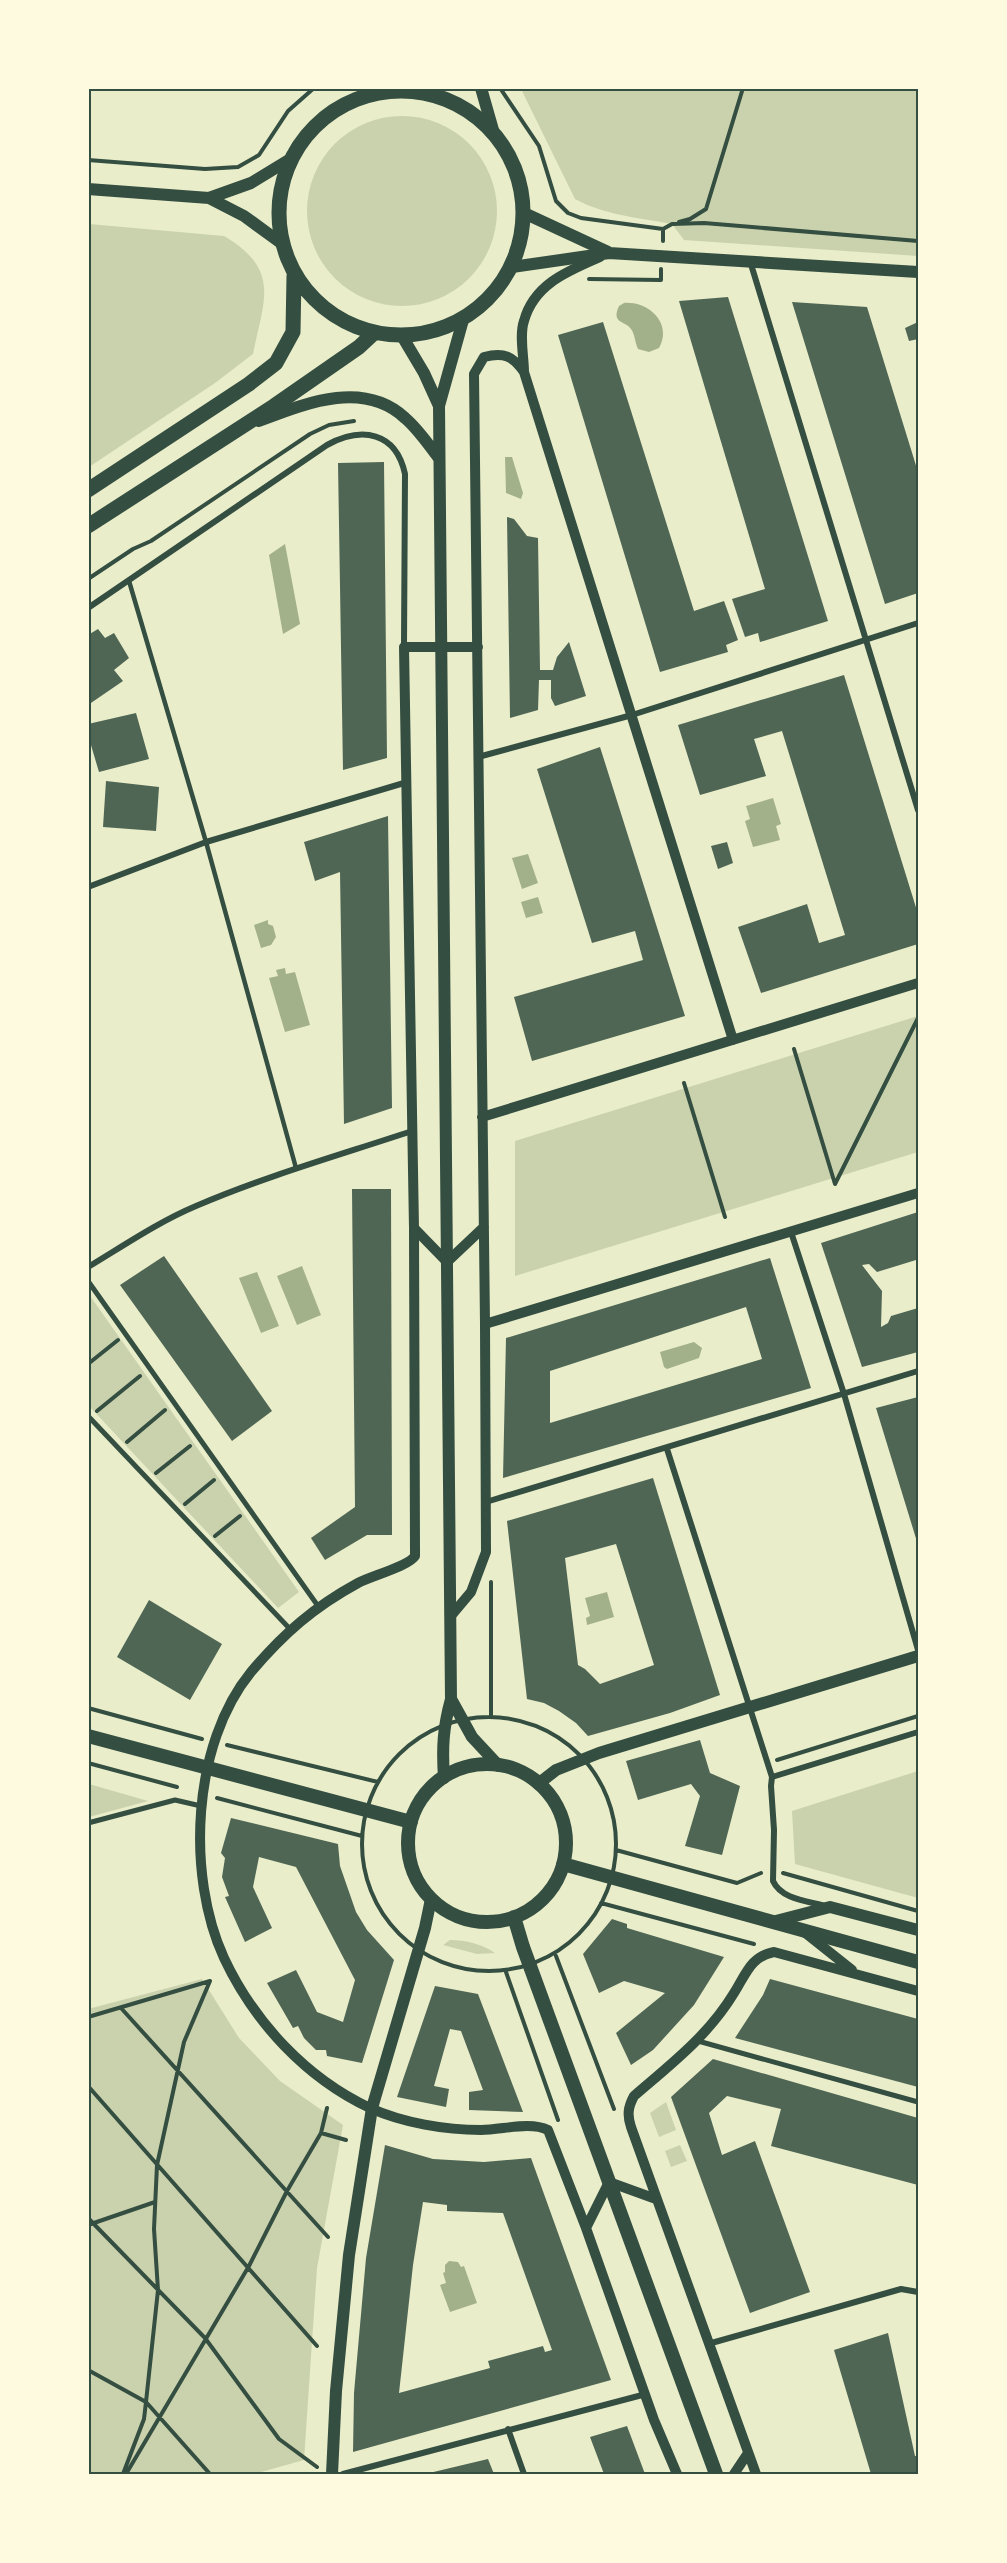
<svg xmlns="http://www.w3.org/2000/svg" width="1007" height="2563" font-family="'Fira Sans Condensed',sans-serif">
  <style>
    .green { fill: #cad2ad }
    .water { fill: #a3b18a }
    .building { fill: #4f6655; fill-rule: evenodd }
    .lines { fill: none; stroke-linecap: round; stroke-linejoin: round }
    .path { stroke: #344e41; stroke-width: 4 }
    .service { stroke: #344e41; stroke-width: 4.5 }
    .pedestrian { stroke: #344e41; stroke-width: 5 }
    .minor { stroke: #344e41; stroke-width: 6 }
    .tertiary { stroke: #344e41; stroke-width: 10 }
    .secondary { stroke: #344e41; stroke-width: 12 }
    .primary { stroke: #344e41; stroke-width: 14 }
    .trunk { stroke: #344e41; stroke-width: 15 }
    .neatline { fill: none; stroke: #344e41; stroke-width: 2 }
  </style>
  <rect width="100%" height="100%" fill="#e9edc9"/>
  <path class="green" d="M521 89H918V256L684 240 672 224C640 218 604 215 575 199Z
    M307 211a95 95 0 1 1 190 0a95 95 0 1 1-190 0Z
    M89 224 224 236C281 270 264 299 253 354L215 383 89 467Z
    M918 1016V1152L515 1276V1141Z
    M88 1293 299 1592 278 1608 89 1406Z
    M918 1771V1898L795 1864 792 1811Z
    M89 1784 148 1801 89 1817Z
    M450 1940C466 1940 482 1944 495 1953L477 1954 443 1945Z
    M202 1979 239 2038 280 2081 343 2125 317 2268 304 2460 254 2474H90L88 2009Z
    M666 2102 676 2130 659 2137 650 2113Z
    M680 2145 687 2161 671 2167 665 2151Z"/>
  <path class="water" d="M624 303C648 301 673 323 659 348L649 352 638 349C635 343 635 334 631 329 624 320 611 324 619 306Z
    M505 457H512L523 493 521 499 506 493Z
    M285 544 300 624 283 634 269 555Z
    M773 798 781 824 776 826 780 840 753 847 745 821 750 819 746 806Z
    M528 854 538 883 522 889 512 858Z
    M538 897 543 913 526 918 521 902Z
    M268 920V924L273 926 276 937 271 945 261 948 254 925Z
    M285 968 286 974 295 972 310 1025 285 1032 269 978 278 976 276 970Z
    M302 1266 321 1315 297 1325 277 1276Z
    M257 1272 279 1326 261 1333 239 1278Z
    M694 1342 702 1348 699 1358 667 1369 664 1367 660 1352Z
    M607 1592 614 1617 587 1625 586 1618 590 1616 585 1598Z
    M449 2261 458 2262 461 2267 464 2266 477 2303 450 2312 440 2285 446 2283 443 2273 445 2272V2265Z"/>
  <path class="building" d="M728 297 828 621 760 642 758 633 745 637 732 599 765 589 679 301Z
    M792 302 867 307 918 472V593L885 604Z
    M603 322 694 611 724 601 738 640 726 645 728 652 660 672 558 335Z
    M918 322V339L909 341 905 328Z
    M384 462 387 758 343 770 338 463Z
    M507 517 514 519 527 536 538 538 540 670H553L557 657 569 642 586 696 555 706 551 698V680H539L538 710 510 718Z
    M98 629 105 638 114 633 129 658 114 670 123 681 88 705V635Z
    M844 675 918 914V944L761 993 738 927 807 904 819 943 845 935 782 731 754 739 766 776 700 795 678 725Z
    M136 713 149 759 99 772 88 735V724Z
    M600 747 685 1016 532 1061 514 997 643 960 635 931 592 943 537 769Z
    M106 781 159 787 156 831 103 827Z
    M388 816 392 1108 344 1124 340 872 315 881 304 842Z
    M727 842 733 863 718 869 711 846Z
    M352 1189H391L392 1535H367L325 1560 311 1538 355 1507Z
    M918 1212 916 1260 877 1272 869 1264 862 1265 882 1291 881 1327 888 1323 891 1316 918 1308V1352L862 1367 821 1243Z
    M164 1256 272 1411 232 1441 120 1285Z
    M770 1258 811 1388 503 1478 506 1338ZM746 1307 762 1359 550 1423V1371Z
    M918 1397V1545L876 1408Z
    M653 1478 720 1695 670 1713 588 1736 576 1723 559 1711 544 1703 527 1699 507 1521ZM616 1544 654 1665 600 1684 585 1669 578 1665 565 1558Z
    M149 1600 222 1644 190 1700 117 1657Z
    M700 1740 710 1773 740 1786 722 1855 685 1846 700 1796 691 1784 638 1800 626 1761Z
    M231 1818 338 1844 340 1866 356 1912 367 1930 394 1960 362 2063 327 2056 326 2050H316L304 2038 298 2026 293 2028 267 1983 296 1970 317 2012 343 2022 355 1980 296 1867 259 1857 253 1887 272 1928 245 1942 225 1897 229 1896 222 1877 225 1858 221 1853Z
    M612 1919 627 1924V1928L724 1957 694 2005 653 2050 631 2065 616 2033 665 1993 624 1981 599 1993 583 1954Z
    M770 1979 918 2019V2087L735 2038 763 1995Z
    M435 1986 478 1994 523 2112 469 2110V2092L483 2090 461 2031 450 2029 434 2086 449 2089 446 2107 397 2097Z
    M713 2059 918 2118V2185L771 2146 781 2109 727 2096 709 2113 722 2155 755 2141 810 2292 750 2313 671 2097Z
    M385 2145 433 2159 484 2162 531 2158 611 2380 353 2452 354 2393 366 2258ZM423 2202 447 2205V2211L503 2213 552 2350 545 2352 543 2346 488 2361 490 2368 399 2393 413 2265Z
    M888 2333 915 2456H918V2474H871L834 2350Z
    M627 2426 645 2474H604L590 2437Z
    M488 2459 494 2474H425Z"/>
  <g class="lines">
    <path class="path" d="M500 88 539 146 556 201 568 213 581 218 663 229 672 224 704 223 918 241
      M88 160 205 169 238 167 259 155 288 111 314 88
      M679 222 690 219 706 209 743 88
      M663 241V229
      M589 279 661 280V269
      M88 579 133 549 151 541 310 434 329 425 354 421
      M794 1049 835 1184 918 1018
      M684 1083 725 1217
      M88 1364 118 1340
      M97 1411 140 1376
      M127 1442 165 1410
      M156 1473 190 1446
      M185 1504 214 1480
      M215 1536 240 1516
      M491 1582V1716
      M88 1708 202 1739
      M362 1844a127 127 0 1 1 254 0a127 127 0 1 1-254 0Z
      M227 1745 378 1782
      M777 1760 918 1716
      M88 1763 177 1787
      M217 1798 362 1836
      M616 1850 737 1883 761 1873
      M783 1873 918 1911
      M601 1903 754 1944
      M556 1956 614 2109
      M506 1972 558 2120
      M121 2008 328 2237
      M88 2017 210 1981
      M88 2086 317 2346
      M321 2133 327 2108
      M88 2218 205 2338 279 2439 317 2467
      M88 2225 155 2202
      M88 2370 146 2402 210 2474
      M123 2474 144 2419 146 2402 158 2290 154 2229 157 2165 184 2042 210 1981
      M126 2474 249 2266 287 2191 321 2133 346 2140"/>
    <path class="service" d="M129 581 206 842 296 1168"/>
    <path class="pedestrian" d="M88 1281 318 1606
      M88 1416 290 1629
      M88 1823 175 1800 201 1806
      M698 2041 918 2102"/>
    <path class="minor" d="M750 261 918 810
      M88 608 327 445C362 426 396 432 405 474L404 647
      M478 757 632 715 918 623
      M88 887 206 842 404 783
      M791 1232 844 1394 918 1650
      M88 1267C123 1246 158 1222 196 1206 266 1176 340 1155 412 1131
      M667 1449 772 1777
      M486 1502 918 1371
      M772 1777 771 1786 774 1830 773 1881C781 1899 807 1901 825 1906
      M772 1777 918 1732
      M708 2344 901 2289 918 2292
      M508 2429 524 2474
      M343 2474 646 2394"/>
    <path class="tertiary" d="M600 257C568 271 534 284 524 321 519 335 524 357 524 372L733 1040
      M478 647H404L414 1228 415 1556C409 1566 371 1576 358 1583 314 1607 284 1633 251 1672 192 1744 186 1875 224 1958 254 2022 306 2078 370 2108 403 2123 446 2130 481 2130 502 2130 530 2121 548 2130L586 2228 654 2420 677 2474
      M482 1117 918 983
      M414 1228 447 1262 484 1227
      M485 1324 918 1193
      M450 1617 471 1592 486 1552 485 1324 474 374 484 357C504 352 513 356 524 372
      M803 1931 852 1970
      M586 2228 609 2182 656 2199
      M734 2474 748 2453
      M756 2474 631 2127C627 2115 628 2107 634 2096 671 2064 708 2036 734 1993 746 1974 751 1956 774 1952L918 1991"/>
    <path class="secondary" d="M481 88 495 137
      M387 91 392 88
      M88 189 209 198 244 216 281 243
      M209 198 251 183 292 158
      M524 213 608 252
      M512 267 609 253 918 272
      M402 336 424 373 439 406
      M259 421C304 404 363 379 405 418 418 429 428 444 438 457
      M451 1699 472 1737 499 1766
      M444 1778C442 1748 443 1728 451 1699L439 406 463 320
      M538 1784 556 1770 599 1753 918 1656
      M772 1922 830 1907 918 1930
      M332 2474 336 2391 349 2255 372 2108 425 1928 431 1899"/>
    <path class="primary" d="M88 1736 411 1822
      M408 1843a79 79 0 1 1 158 0a79 79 0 1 1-158 0Z
      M563 1864 918 1962
      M514 1917 523 1947 716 2474"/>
    <path class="trunk" d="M279 213a122 122 0 1 1 244 0a122 122 0 1 1-244 0Z
      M88 490 249 384 276 363 293 332 294 276
      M88 526 274 406 359 347 374 333"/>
  </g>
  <rect width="1007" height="2563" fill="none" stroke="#fefae0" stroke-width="180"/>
  <rect x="90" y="90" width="827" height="2383" class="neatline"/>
</svg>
